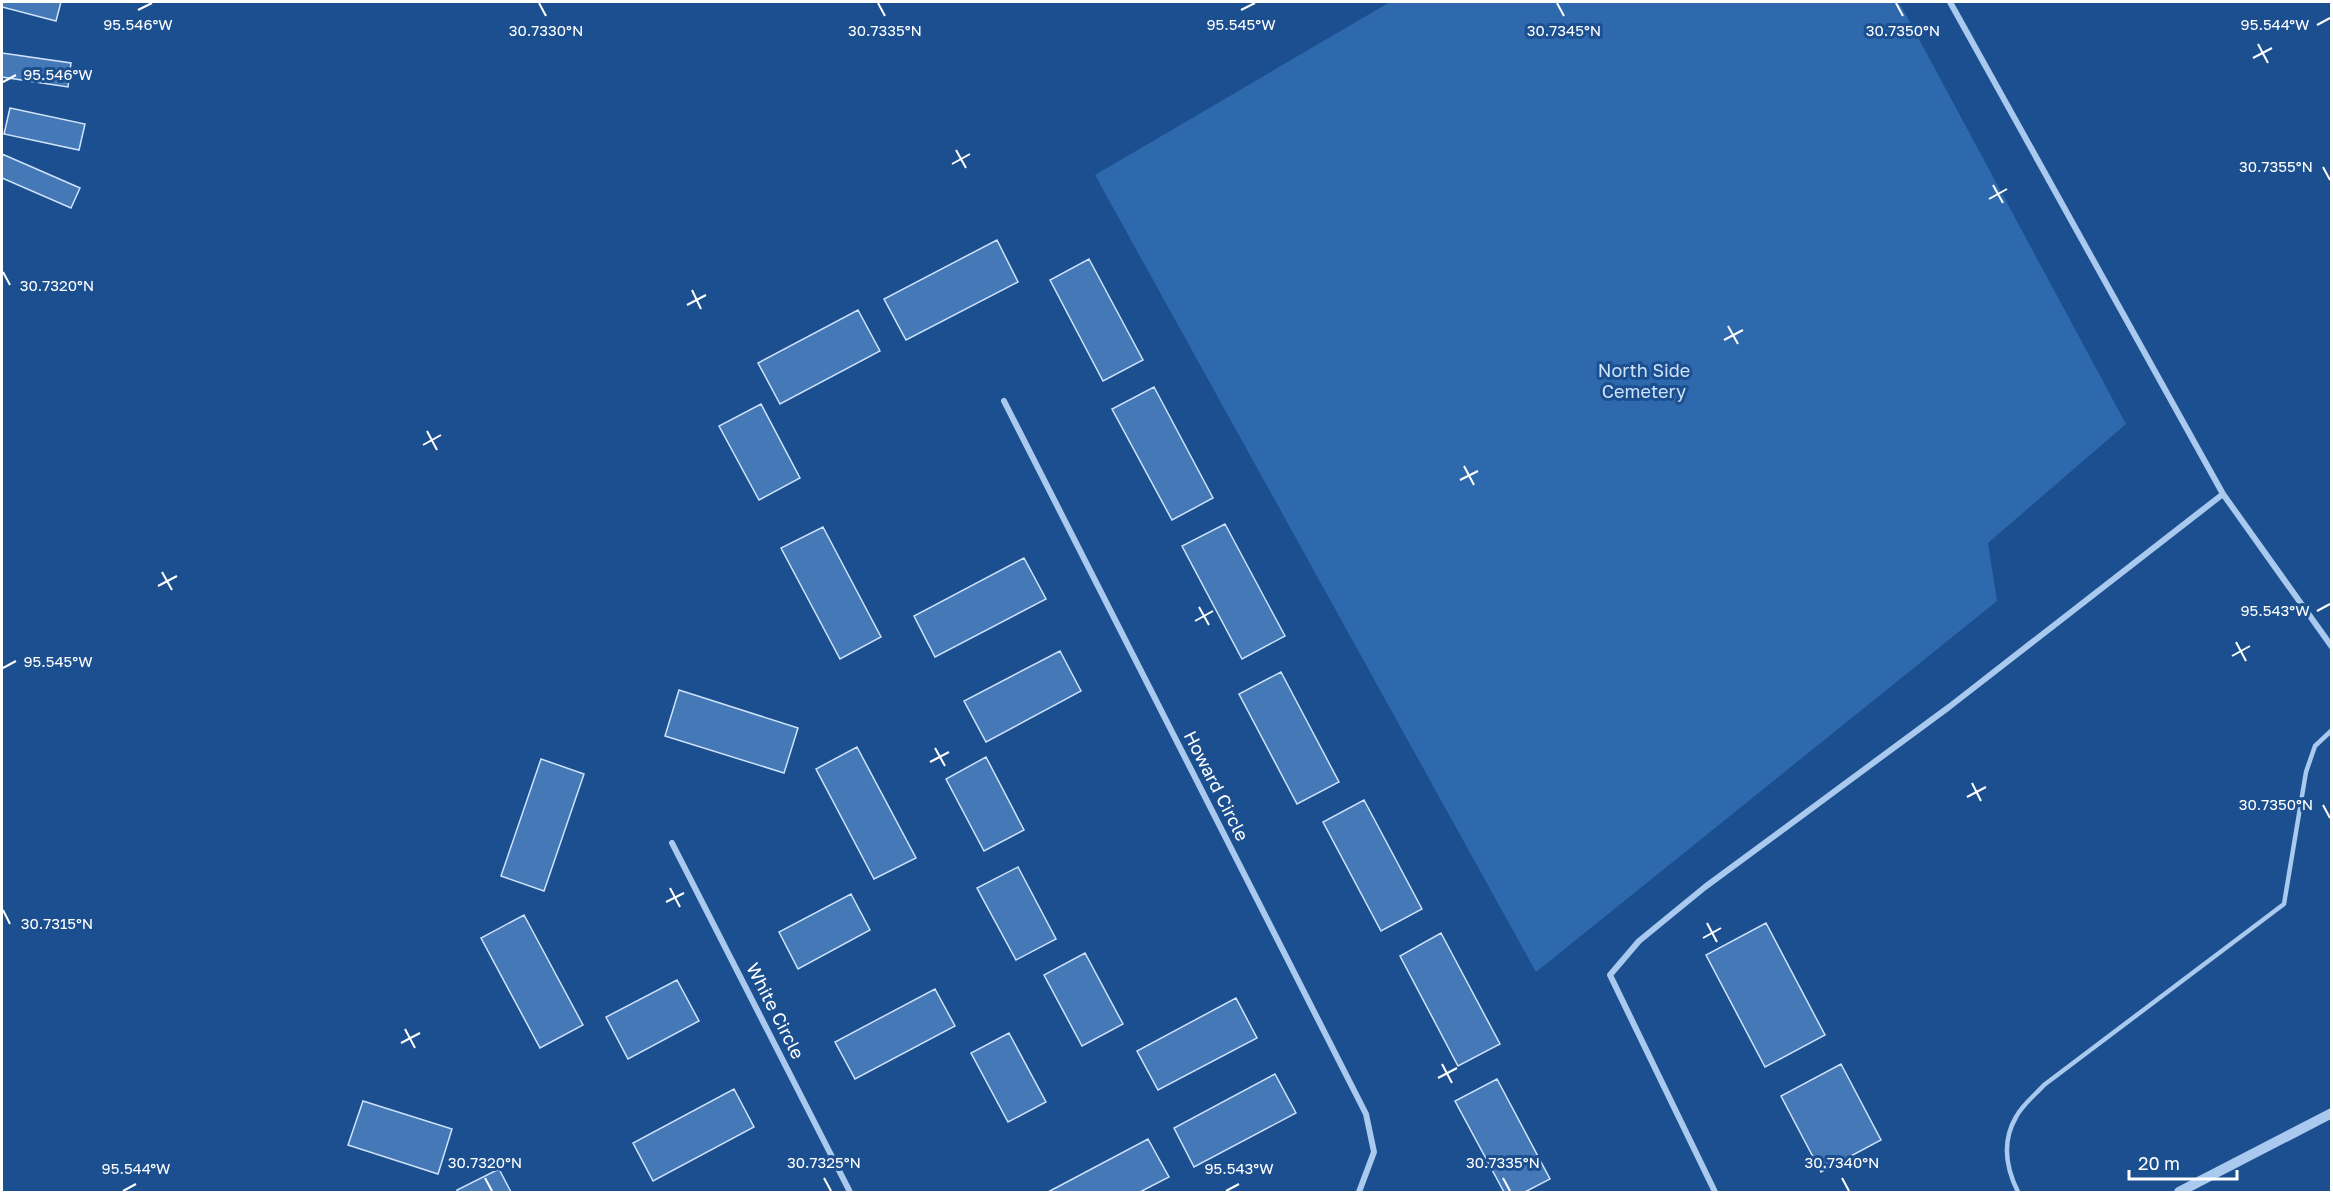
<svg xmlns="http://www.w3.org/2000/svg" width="2333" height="1194" font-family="'Golos Text',sans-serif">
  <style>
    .green { fill: #2e69ad }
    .building { fill: #4478b7; stroke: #cfe3fa; stroke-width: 1.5 }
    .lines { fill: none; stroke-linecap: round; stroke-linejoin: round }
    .service { stroke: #a9c9ee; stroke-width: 4.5 }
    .minor { stroke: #a9c9ee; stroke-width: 6 }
    .tertiary { stroke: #a9c9ee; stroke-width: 10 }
    .ticks { fill: none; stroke: #fff; stroke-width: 2 }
    .labels { text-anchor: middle; stroke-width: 6; stroke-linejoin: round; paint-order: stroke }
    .park-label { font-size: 18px; fill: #cfe3fa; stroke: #1b4f8f }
    .street-label { font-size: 18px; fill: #fff; stroke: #1b4f8f }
    .ticks-label { font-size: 15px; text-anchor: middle; fill: #fff; stroke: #1b4f8f; stroke-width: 6; stroke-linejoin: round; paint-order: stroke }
  </style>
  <rect width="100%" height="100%" fill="#1b4f8f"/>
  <path class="green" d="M1390 2H1899L2126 424 1988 543 1997 601 1536 972 1095 175Z"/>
  <path class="building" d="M2 2H61L56 21 2 7Z
    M2 53 71 63 68 87 2 77Z
    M10 108 85 124 79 150 4 134Z
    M2 154 80 188 71 208 2 178Z
    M997 240 1018 282 906 340 884 299Z
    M1089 259 1143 360 1103 381 1050 280Z
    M858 310 880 351 780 404 758 363Z
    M1154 387 1213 498 1172 520 1112 409Z
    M761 404 800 478 759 500 719 426Z
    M1225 524 1285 636 1242 659 1182 546Z
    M823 527 881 637 840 659 781 548Z
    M1024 558 1046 599 935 657 914 616Z
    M1060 651 1081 691 986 742 964 701Z
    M1281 672 1339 782 1297 804 1239 694Z
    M679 690 798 728 784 773 665 736Z
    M857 747 916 858 874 879 816 769Z
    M986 757 1024 830 984 851 946 779Z
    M541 759 584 774 544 891 501 876Z
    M1364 800 1422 909 1381 931 1323 822Z
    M1018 867 1056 939 1016 960 977 888Z
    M851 894 870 930 798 969 779 932Z
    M524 915 583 1025 540 1048 481 938Z
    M1766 923 1825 1035 1765 1067 1706 955Z
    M1441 933 1500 1044 1458 1066 1400 956Z
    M1085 953 1123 1024 1082 1046 1044 975Z
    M677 980 699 1021 628 1059 606 1017Z
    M935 989 955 1026 855 1079 835 1042Z
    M1236 998 1257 1038 1158 1090 1137 1051Z
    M1009 1033 1046 1102 1008 1122 971 1053Z
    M1841 1064 1881 1140 1821 1172 1781 1096Z
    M1275 1074 1296 1113 1194 1167 1174 1128Z
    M1497 1079 1550 1179 1525 1192H1504L1455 1101Z
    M734 1089 754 1127 653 1181 633 1143Z
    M363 1101 452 1129 438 1174 348 1145Z
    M1148 1139 1169 1177 1140 1192H1048Z
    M499 1169 511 1192H458L457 1190Z"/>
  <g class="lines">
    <path class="service" d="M2018 1192C2006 1168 2002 1141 2016 1117 2022 1105 2035 1095 2044 1085L2284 904 2306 772 2315 746 2332 730"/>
    <path class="minor" d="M1950 2 2223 494 2332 647
      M1004 401 1366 1114 1374 1152 1359 1192
      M672 843 850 1192
      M1715 1192 1610 975 1639 941 1705 887 1949 707 2223 494"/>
    <path class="tertiary" d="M2179 1192 2332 1113"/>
  </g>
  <path class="ticks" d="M539 3 546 16M878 3 885 16M1557 3 1564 16M1896 3 1903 16M138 10 152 3M1241 10 1255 3M2317 25 2330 18M2258 44 2268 63M2253 58 2272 48M3 82 16 75M956 150 966 168M952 164 970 154M2323 167 2330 180M1993 185 2003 203M1989 199 2007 189M3 272 10 285M692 290 701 309M687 305 706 295M1728 326 1738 344M1724 340 1743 330M427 431 437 450M423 445 441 435M1464 466 1474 485M1460 480 1478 471M162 572 172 590M158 586 177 576M1199 607 1209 625M2317 611 2330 604M1195 621 1213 611M2236 642 2246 661M2232 656 2250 646M3 668 16 661M935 748 945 766M930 762 949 752M1972 783 1981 801M1967 797 1986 787M2323 805 2330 818M670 888 680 907M666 902 684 893M3 910 10 924M1707 923 1717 942M1703 938 1721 928M405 1029 415 1048M401 1043 420 1033M1442 1064 1452 1083M1438 1078 1457 1068M485 1178 492 1191M824 1178 831 1191M1503 1178 1510 1191M1842 1178 1849 1191M123 1191 136 1184M1226 1191 1239 1184"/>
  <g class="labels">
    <g class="park-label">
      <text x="1644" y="377">North Side<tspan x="1644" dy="21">Cemetery</tspan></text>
    </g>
    <g class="street-label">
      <text transform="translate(1216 786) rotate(63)" y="6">Howard Circle</text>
      <text transform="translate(775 1011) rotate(63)" y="6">White Circle</text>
    </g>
  </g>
  <g class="ticks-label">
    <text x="2275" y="30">95.544°W</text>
    <text x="138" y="30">95.546°W</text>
    <text x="1241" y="30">95.545°W</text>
    <text x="546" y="36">30.7330°N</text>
    <text x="885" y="36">30.7335°N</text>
    <text x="1564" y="36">30.7345°N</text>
    <text x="1903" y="36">30.7350°N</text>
    <text x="58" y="80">95.546°W</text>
    <text x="2276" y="172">30.7355°N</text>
    <text x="57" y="291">30.7320°N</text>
    <text x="2275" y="616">95.543°W</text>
    <text x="58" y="667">95.545°W</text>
    <text x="2276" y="810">30.7350°N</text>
    <text x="57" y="929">30.7315°N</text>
    <text x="485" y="1168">30.7320°N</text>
    <text x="824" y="1168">30.7325°N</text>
    <text x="1503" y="1168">30.7335°N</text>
    <text x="1842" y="1168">30.7340°N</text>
    <text x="136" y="1174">95.544°W</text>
    <text x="1239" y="1174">95.543°W</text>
  </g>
  <rect width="2333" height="1194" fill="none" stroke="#ffffff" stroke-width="6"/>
  <path d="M2129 1170v9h108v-9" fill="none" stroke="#ffffff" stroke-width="3"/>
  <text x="2138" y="1170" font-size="18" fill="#ffffff" stroke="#1b4f8f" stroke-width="4.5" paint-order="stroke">20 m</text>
</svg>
